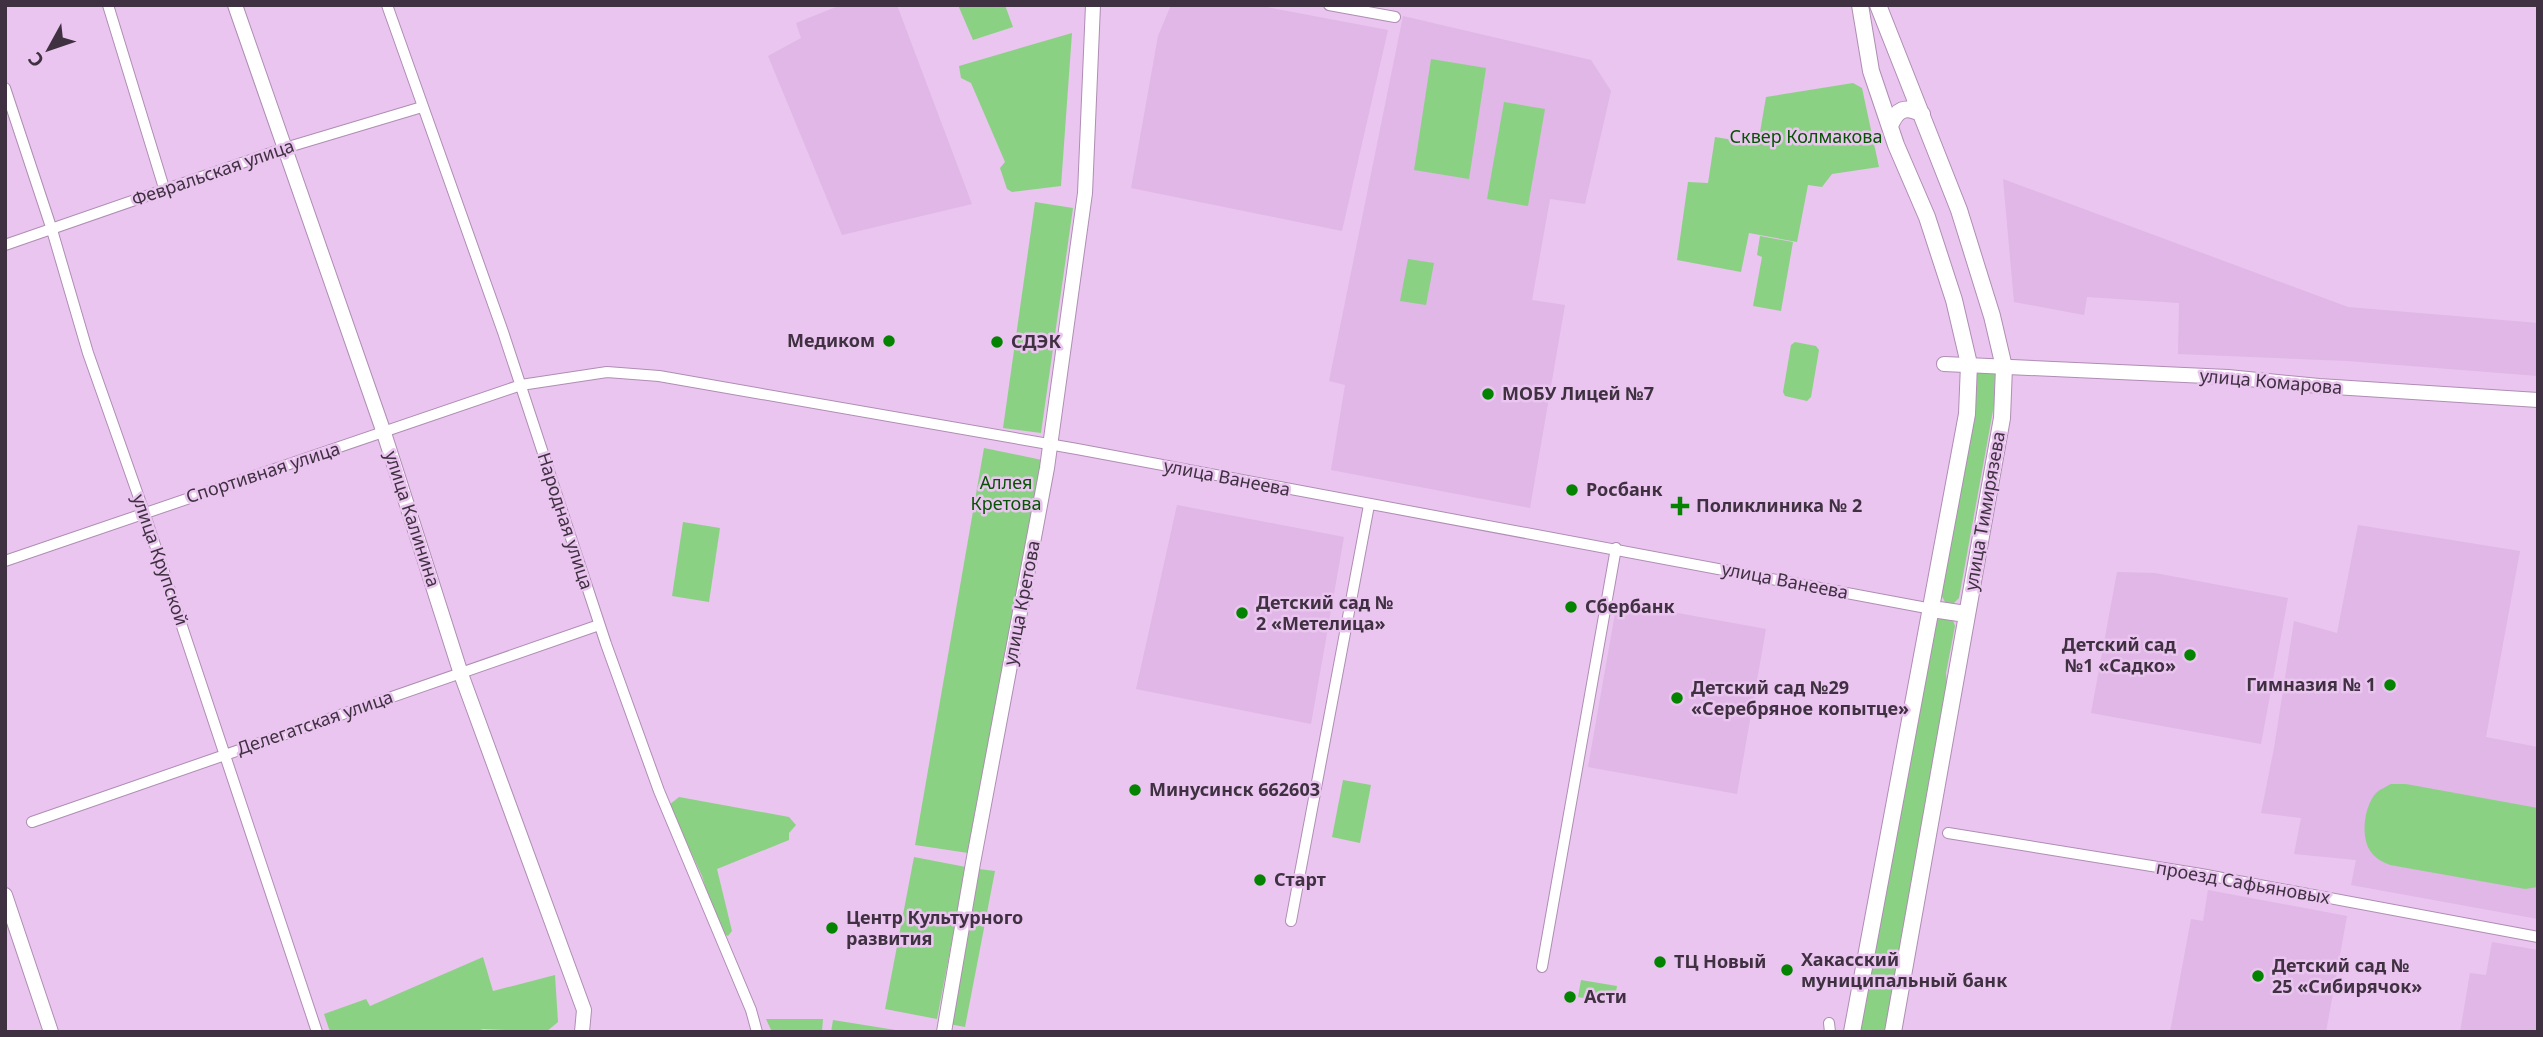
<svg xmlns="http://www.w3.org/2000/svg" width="2543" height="1037" font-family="'Noto Sans',sans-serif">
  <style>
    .built { fill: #e0b7e6 }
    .green { fill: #8bd184 }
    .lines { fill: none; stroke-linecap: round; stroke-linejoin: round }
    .street-casing { stroke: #af8db4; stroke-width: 12 }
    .secondary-casing { stroke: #af8db4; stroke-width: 16 }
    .primary-casing { stroke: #af8db4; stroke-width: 18 }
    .street { stroke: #fff; stroke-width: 10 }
    .secondary { stroke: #fff; stroke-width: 14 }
    .primary { stroke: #fff; stroke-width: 16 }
    .poi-dot { fill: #038300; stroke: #eac5ef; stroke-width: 2.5 }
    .labels { text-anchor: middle; stroke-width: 5; stroke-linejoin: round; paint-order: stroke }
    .park-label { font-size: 18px; fill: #045401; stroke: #eac5ef }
    .street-label { font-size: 18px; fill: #3f3141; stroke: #eac5ef }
    .poi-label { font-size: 18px; font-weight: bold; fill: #3f3141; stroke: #eac5ef; text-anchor: start }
  </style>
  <rect width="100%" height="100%" fill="#eac5ef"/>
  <path class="built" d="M841 5H897L972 204 842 235 768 56 801 38 796 23Z
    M1171 5H1256L1388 30 1342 231 1131 188 1158 36Z
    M1403 16 1591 60 1611 91 1585 204 1550 199 1532 300 1565 305 1530 508 1331 470 1345 385 1329 381Z
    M2003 179 2348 307 2538 323V376L2347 361 2178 354 2179 303 2087 297 2084 315 2014 302Z
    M1177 505 1344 537 1311 724 1136 689Z
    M2358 525 2520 551 2486 737 2538 747V919L2351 885 2356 860 2294 854 2301 818 2261 813 2274 748 2294 621 2337 633Z
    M2117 572 2155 573 2288 598 2261 744 2091 713Z
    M1617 602 1766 629 1737 794 1588 767Z
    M2208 890 2347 916 2326 1032H2170L2191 919 2203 921Z
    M2492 942 2538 950V1032H2460L2470 973 2486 975Z"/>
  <path class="green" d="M958 5H1005L1013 27 973 40Z
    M1072 33 1061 186 1012 192 1007 189 1000 168 1005 162 971 83 961 78 959 66Z
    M1431 59 1486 68 1469 179 1414 170Z
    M1853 83 1862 88 1879 167 1832 174 1822 187 1808 185 1797 242 1749 233 1741 272 1677 260 1688 182 1708 183 1715 137 1758 144 1766 97Z
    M1504 102 1545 109 1528 206 1487 199Z
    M1035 202 1073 208 1041 433 1003 428Z
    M1760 236 1793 242 1781 311 1753 306 1762 257 1757 255Z
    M1408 259 1434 263 1426 305 1400 301Z
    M1795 342 1816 346 1819 350 1811 397 1807 401 1785 396 1783 392 1791 345Z
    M1981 370H1993L1995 374 1994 405 1959 598 1951 606 1945 602 1940 593 1975 375Z
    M984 448 1042 460 968 853 915 845Z
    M683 522 720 528 709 602 672 596Z
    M1947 617 1953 620 1955 626 1946 673 1947 686 1887 1032H1859L1935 622 1940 618Z
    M1343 780 1371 785 1360 843 1332 837Z
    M2391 784H2406L2538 808V887L2525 889 2390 865C2383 862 2376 859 2371 852 2360 838 2364 806 2376 793 2380 789 2386 787 2391 784Z
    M679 797 789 817 796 825 789 833V840L717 869 732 931 728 936 720 932 702 876 669 805Z
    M914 857 966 867 937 1019 885 1009Z
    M979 869 995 871 965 1027 949 1024Z
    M483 957 493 991 555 975 558 1022 546 1032 483 1029 474 1032H330L324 1014 366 999 370 1006Z
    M1581 980 1617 986 1614 1004 1578 997Z
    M766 1019H823L822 1032H772Z
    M833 1020 908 1032H831Z"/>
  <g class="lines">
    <defs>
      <path id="street" d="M108 5 164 188
        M387 5 503 332 606 644 659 791 751 1010 757 1032
        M1329 5 1395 17
        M5 88 52 230 88 353 144 512 317 1032
        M5 245 285 148 422 107
        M5 561 521 385 607 372 659 376 1077 449 1932 609
        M32 822 599 625
        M1948 833 2201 874 2538 937
        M1291 921 1369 505
        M1542 967 1616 548
        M1829 1023 1830 1032"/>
      <path id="secondary" d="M235 5 384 433 461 674 584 1010 582 1032
        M1944 364 2228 377 2319 386 2538 400
        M5 895 51 1032
        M944 1032 973 863 1047 468 1085 193 1093 5"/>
      <path id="primary" d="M1878 5 1959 210 1992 316 2004 367 2002 418 1893 1032
        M1890 126C1897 109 1905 105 1922 114
        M1932 609 1966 614
        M1852 1032 1967 414 1969 364 1954 300 1927 217 1896 145 1871 71 1860 5"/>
    </defs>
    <use href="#street" class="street-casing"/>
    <use href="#secondary" class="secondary-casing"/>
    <use href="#primary" class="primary-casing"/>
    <use href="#street" class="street"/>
    <use href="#secondary" class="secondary"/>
    <use href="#primary" class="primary"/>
  </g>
  <g class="poi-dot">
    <circle cx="889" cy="341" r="7"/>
    <circle cx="997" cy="342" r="7"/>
    <circle cx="1488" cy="394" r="7"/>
    <circle cx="1572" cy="490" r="7"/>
    <path d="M1676.5 495.5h7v7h7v7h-7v7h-7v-7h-7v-7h7z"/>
    <circle cx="1571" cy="607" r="7"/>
    <circle cx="1242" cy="613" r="7"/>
    <circle cx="2190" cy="655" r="7"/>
    <circle cx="2390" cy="685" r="7"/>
    <circle cx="1677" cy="698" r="7"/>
    <circle cx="1135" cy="790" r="7"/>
    <circle cx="1260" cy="880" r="7"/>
    <circle cx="832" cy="928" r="7"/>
    <circle cx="1660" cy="962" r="7"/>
    <circle cx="1787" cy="970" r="7"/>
    <circle cx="2258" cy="976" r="7"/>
    <circle cx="1570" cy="997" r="7"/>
  </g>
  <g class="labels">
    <g class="park-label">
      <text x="1806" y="143">Сквер Колмакова</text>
      <text x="1006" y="489">Аллея<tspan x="1006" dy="21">Кретова</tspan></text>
    </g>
    <g class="street-label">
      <text transform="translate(213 173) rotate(-19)" y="6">Февральская улица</text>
      <text transform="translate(2271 382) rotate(5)" y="6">улица Комарова</text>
      <text transform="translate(263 473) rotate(-18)" y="6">Спортивная улица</text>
      <text transform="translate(1227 478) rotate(11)" y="6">улица Ванеева</text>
      <text transform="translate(1985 511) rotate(-80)" y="6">улица Тимирязева</text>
      <text transform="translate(412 519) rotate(72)" y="6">улица Калинина</text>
      <text transform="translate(565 521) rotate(72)" y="6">Народная улица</text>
      <text transform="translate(160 560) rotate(71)" y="6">улица Крупской</text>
      <text transform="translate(1785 581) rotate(11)" y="6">улица Ванеева</text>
      <text transform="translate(1022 603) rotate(-79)" y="6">улица Кретова</text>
      <text transform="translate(315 723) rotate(-19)" y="6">Делегатская улица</text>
      <text transform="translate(2243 883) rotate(10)" y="6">проезд Сафьяновых</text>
    </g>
    <g class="poi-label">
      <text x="875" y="347" text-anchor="end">Медиком</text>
      <text x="1011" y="348">СДЭК</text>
      <text x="1502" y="400">МОБУ Лицей №7</text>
      <text x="1586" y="496">Росбанк</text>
      <text x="1696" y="512">Поликлиника № 2</text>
      <text x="1256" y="609">Детский сад №<tspan x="1256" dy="21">2 «Метелица»</tspan></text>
      <text x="1585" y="613">Сбербанк</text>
      <text x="2176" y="651" text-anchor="end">Детский сад<tspan x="2176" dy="21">№1 «Cадко»</tspan></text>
      <text x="2376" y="691" text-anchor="end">Гимназия № 1</text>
      <text x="1691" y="694">Детский сад №29<tspan x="1691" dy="21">«Серебряное копытце»</tspan></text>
      <text x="1149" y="796">Минусинск 662603</text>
      <text x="1274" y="886">Старт</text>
      <text x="846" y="924">Центр Культурного<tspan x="846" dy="21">развития</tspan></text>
      <text x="1801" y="966">Хакасский<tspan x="1801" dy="21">муниципальный банк</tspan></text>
      <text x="1674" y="968">ТЦ Новый</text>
      <text x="2272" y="972">Детский сад №<tspan x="2272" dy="21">25 «Сибирячок»</tspan></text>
      <text x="1584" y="1003">Асти</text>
    </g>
  </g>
  <rect width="2543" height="1037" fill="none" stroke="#3f3141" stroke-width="14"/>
  <g transform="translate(49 49) rotate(230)" stroke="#eac5ef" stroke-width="5" paint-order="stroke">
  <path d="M0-5L12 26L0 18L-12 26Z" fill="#3f3141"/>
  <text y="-10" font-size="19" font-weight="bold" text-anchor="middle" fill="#3f3141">С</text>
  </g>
</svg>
